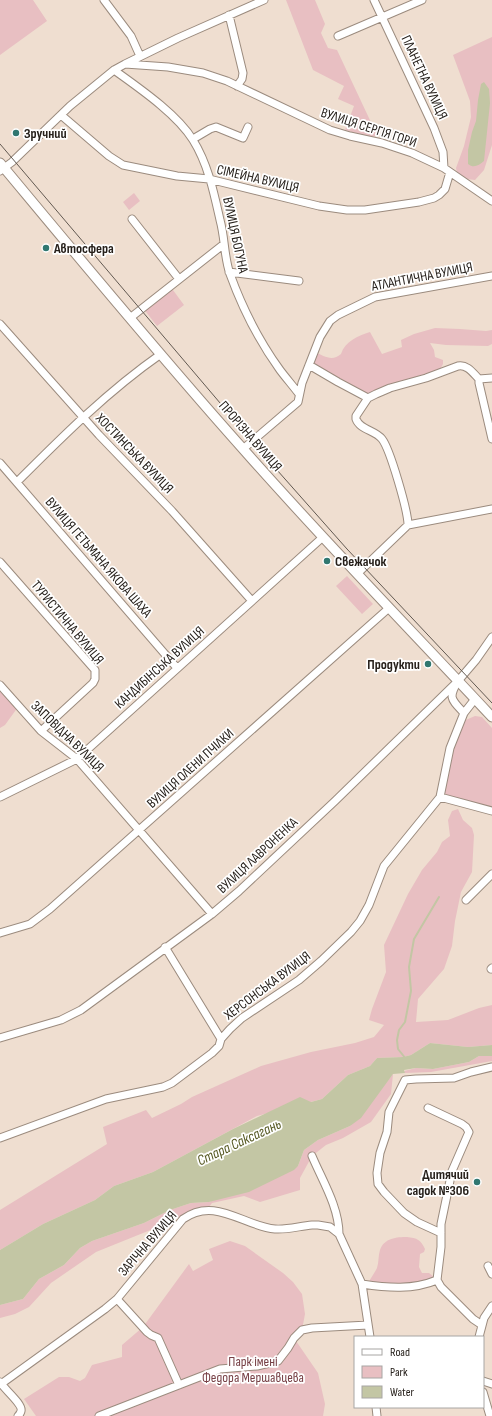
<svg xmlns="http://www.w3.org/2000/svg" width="492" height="1416" font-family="'Sofia Sans Condensed',sans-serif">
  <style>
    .green { fill: #e8bfc2 }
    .water { fill: #c3c6a4 }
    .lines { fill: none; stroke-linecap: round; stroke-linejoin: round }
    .stream { stroke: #c3c6a4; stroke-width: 2 }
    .minor-casing { stroke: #9b8b7e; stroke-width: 9 }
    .secondary-casing { stroke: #9b8b7e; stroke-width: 11 }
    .minor { stroke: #fff; stroke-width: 7 }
    .secondary { stroke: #fff; stroke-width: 9 }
    .tram { stroke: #625951; stroke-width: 1 }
    .poi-dot { fill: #307770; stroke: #fff; stroke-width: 1.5 }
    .labels { text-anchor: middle; stroke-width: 3.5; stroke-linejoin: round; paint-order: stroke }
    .street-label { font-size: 14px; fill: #26201b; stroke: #fff }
    .poi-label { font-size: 14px; font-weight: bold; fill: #26201b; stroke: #fff; text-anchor: start }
    .park-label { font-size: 14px; fill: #774046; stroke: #fff }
    .water-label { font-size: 15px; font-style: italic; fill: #545720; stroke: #fff }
  </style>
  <rect width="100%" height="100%" fill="#efded0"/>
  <path class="green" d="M0 0H33L47 21 0 55Z
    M286 0H315L325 24 321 33 328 48 337 50 376 133V136L371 137 345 130 354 106 338 99 344 86 313 70Z
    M492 37V145L484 170 475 180 467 179 457 173 456 168 464 146 471 117 470 101 453 55Z
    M134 193 140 201 129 210 123 202Z
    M170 286 184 305 157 326 143 308Z
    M435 328 460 329 486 331 492 330V344L488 346 446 345 430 343 434 350 435 357 443 360V364L438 373 368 398 309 365 315 352C324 356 332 362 341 354 345 341 358 336 370 332L382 354 402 347 401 340 414 334Z
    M347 576 373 604 362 614 336 586Z
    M0 685 18 707 5 725 0 728Z
    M475 716 482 717 492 728V811L440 797 461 722Z
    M458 809 463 820 472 828 474 835 472 872 461 892 455 921 452 946 444 969 418 999 416 1022 448 1020 479 1008 492 1005V1045L468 1047 430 1043 411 1055 403 1057 377 1058 370 1066 348 1075 322 1099 257 1116 153 1172 114 1186 95 1200 43 1224 0 1250V1210L107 1144 103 1127 146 1110 152 1118 181 1104 192 1097 261 1066 311 1052 355 1043 374 1037 384 1025 369 1020 372 1009 386 972 384 945 408 894 422 870 437 852 442 842 450 836 448 820 452 811Z
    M479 1056H492V1061L431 1072 405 1073 404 1071 416 1068 433 1069 469 1062Z
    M393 1074 391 1094 371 1122 343 1138 326 1145 312 1156 300 1178V1190L260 1202 244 1196 212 1203 206 1211 186 1214 153 1229 96 1252 51 1283 29 1307 15 1314 0 1318V1305L23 1299 39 1279 64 1265 80 1248 92 1241 144 1223 170 1210 191 1203 209 1202 298 1166 304 1150 318 1140 350 1126Z
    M407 1237C417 1238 421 1240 425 1249L424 1252 420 1254 419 1267 422 1273H429L434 1277 435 1280 422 1285H367C370 1279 374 1274 377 1268 379 1262 378 1256 380 1250 384 1238 397 1237 407 1237Z
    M230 1241 245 1246 283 1273 293 1282 302 1294 305 1314 302 1330 294 1338 318 1373 325 1404 323 1416H36L24 1399 59 1377H69L80 1381 85 1378 92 1365 122 1357V1345L143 1327 189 1264 193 1271 213 1260 209 1249Z"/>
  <path class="water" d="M484 82 489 89 490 103 484 161C479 165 474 169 468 164V150L472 132 476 121 478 100 481 84Z
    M430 1043 468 1047 492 1045V1056H479L469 1062 433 1069 416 1068 404 1070 405 1073 393 1074 361 1118 350 1126 318 1140 304 1150 298 1166 294 1170 249 1192 209 1202 191 1203 170 1210 144 1223 92 1241 80 1248 64 1265 39 1279 23 1299 0 1305V1250L43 1224 95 1200 114 1186 153 1172 233 1129 300 1097 311 1102 322 1099 348 1075 370 1066 377 1058 403 1057 411 1055Z"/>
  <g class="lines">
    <path class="stream" d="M406 1059 398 1049 397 1040 399 1030 405 1022 411 991 409 967 414 939 439 897"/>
    <defs>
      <path id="minor" d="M104 0 131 36 140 56
        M374 0 434 128 443 152 444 168
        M229 15 243 73 242 79 237 86
        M338 36 422 0
        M125 64 178 38 264 0
        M114 70C139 88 177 114 193 140 208 164 214 193 220 220 225 238 224 257 230 274 242 307 259 341 280 370 286 378 293 386 299 394
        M61 115 109 156 123 165 177 176 209 179 319 206 347 210H365L419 202 434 198 439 195 445 189 450 172
        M193 139 210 129 216 127 243 138 248 127
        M0 171 12 162 70 106 114 70 125 64 168 67 203 73 227 81 330 130 350 136 382 143 412 153 444 168 492 201
        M132 219 179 279
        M229 272 299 281
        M130 318 224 244
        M0 324 99 435 172 511 252 601
        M309 365 338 382 368 398
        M492 378 479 379V383L492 439
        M243 449 298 402 302 383 320 337 330 321 338 315 375 297 492 276
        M0 463 177 668
        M17 482C63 436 108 391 161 354
        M408 525C408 511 390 449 382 439 375 430 360 430 356 419V416L368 398 376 394 390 388 426 378 458 366C467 364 473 373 479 379
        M0 562 95 670V679L93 683 41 731
        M357 574 408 525 492 509
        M0 685 41 731 77 759 212 914
        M464 713 475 699
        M0 797 77 759 323 537
        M440 797 492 811
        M466 900 492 874
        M0 933 30 924 50 909 389 608
        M165 947 221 1039
        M491 969 492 968
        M0 1038 61 1020 81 1010 212 914 239 891 335 801 458 681 476 660 492 637
        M428 1108 462 1124 466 1127 469 1132 452 1171 441 1224V1247L437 1280 441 1287 473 1319 482 1325
        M0 1138 106 1099 163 1087 172 1083 212 1053 219 1046 221 1039 230 1029 242 1018 299 980 321 961 351 932 360 921 369 905 384 866 440 797 450 748 464 713C451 699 448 698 458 681
        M312 1156C322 1180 339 1207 339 1234
        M441 1233 417 1222 404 1213 384 1192 378 1184 377 1173 380 1153 387 1132 389 1112 405 1080 416 1079 454 1078 471 1072 492 1067
        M488 1266 492 1274
        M362 1284C388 1288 413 1290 437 1280
        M117 1299 147 1332 151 1335 158 1338 179 1385
        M479 1337 484 1318 492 1306
        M483 1381 492 1384
        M0 1382C4 1389 23 1404 21 1411 21 1412 19 1415 18 1416
        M1 1384 105 1309 117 1299 183 1219C215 1196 243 1226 275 1229 287 1230 300 1226 312 1225H318L330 1227 339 1234 362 1284 370 1337
        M483 1392 490 1416
        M376 1407 377 1416
        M99 1416 220 1369 257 1366 278 1361 288 1348 294 1338 302 1330 312 1328 368 1325"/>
      <path id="secondary" d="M0 163C80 259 160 356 244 450 324 541 409 628 492 717"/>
    </defs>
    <use href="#minor" class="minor-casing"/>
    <use href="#secondary" class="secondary-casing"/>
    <use href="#minor" class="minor"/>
    <use href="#secondary" class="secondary"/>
    <path class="tram" d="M0 144 277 470 347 549 492 703"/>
  </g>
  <g class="poi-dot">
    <circle cx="16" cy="133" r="4"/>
    <circle cx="46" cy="248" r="4"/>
    <circle cx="327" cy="561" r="4"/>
    <circle cx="428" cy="664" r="4"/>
    <circle cx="477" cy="1182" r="4"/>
  </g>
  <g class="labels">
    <g class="street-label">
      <text transform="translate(425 77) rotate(65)" y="5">ПЛАНЕТНА ВУЛИЦЯ</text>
      <text transform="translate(369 127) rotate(18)" y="5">ВУЛИЦЯ СЕРГІЯ ГОРИ</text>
      <text transform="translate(258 178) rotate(13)" y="5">СІМЕЙНА ВУЛИЦЯ</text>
      <text transform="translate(236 235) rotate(78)" y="5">ВУЛИЦЯ БОГУНА</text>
      <text transform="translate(422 276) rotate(-11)" y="5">АТЛАНТИЧНА ВУЛИЦЯ</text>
      <text transform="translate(251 436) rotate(49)" y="5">ПРОРІЗНА ВУЛИЦЯ</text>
      <text transform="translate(135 453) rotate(46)" y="5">ХОСТИНСЬКА ВУЛИЦЯ</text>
      <text transform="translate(99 557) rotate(49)" y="5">ВУЛИЦЯ ГЕТЬМАНА ЯКОВА ШАХА</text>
      <text transform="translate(68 622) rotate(50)" y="5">ТУРИСТИЧНА ВУЛИЦЯ</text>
      <text transform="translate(159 667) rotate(-42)" y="5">КАНДИБІНСЬКА ВУЛИЦЯ</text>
      <text transform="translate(68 736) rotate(44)" y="5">ЗАПОВІДНА ВУЛИЦЯ</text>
      <text transform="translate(190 768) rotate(-42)" y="5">ВУЛИЦЯ ОЛЕНИ ПЧІЛКИ</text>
      <text transform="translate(257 855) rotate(-43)" y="5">ВУЛИЦЯ ЛАВРОНЕНКА</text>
      <text transform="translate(267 985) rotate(-37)" y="5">ХЕРСОНСЬКА ВУЛИЦЯ</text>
      <text transform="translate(147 1243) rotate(-49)" y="5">ЗАРІЧНА ВУЛИЦЯ</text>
    </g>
    <g class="poi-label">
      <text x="24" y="138">Зручний</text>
      <text x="54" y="253">Автосфера</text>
      <text x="335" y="566">Свежачок</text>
      <text x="420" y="669" text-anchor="end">Продукти</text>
      <text x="469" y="1179" text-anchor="end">Дитячий<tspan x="469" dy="16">садок №306</tspan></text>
    </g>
    <g class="park-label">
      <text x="253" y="1366">Парк імені<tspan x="253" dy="16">Федора Мершавцева</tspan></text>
    </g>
    <g class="water-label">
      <text transform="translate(239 1142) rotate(-25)" y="5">Стара Саксагань</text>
    </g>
  </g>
  <rect x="354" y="1336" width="130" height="72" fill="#ffffff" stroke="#a8a6a4"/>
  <rect x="362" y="1349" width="20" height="6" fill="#ffffff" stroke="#a8a6a4"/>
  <text x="390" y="1356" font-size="12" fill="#26201b">Road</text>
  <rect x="362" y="1366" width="20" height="12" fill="#e8bfc2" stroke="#a8a6a4"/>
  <text x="390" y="1376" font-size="12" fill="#26201b">Park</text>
  <rect x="362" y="1386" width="20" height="12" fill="#c3c6a4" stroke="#a8a6a4"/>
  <text x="390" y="1396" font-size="12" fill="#26201b">Water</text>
</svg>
